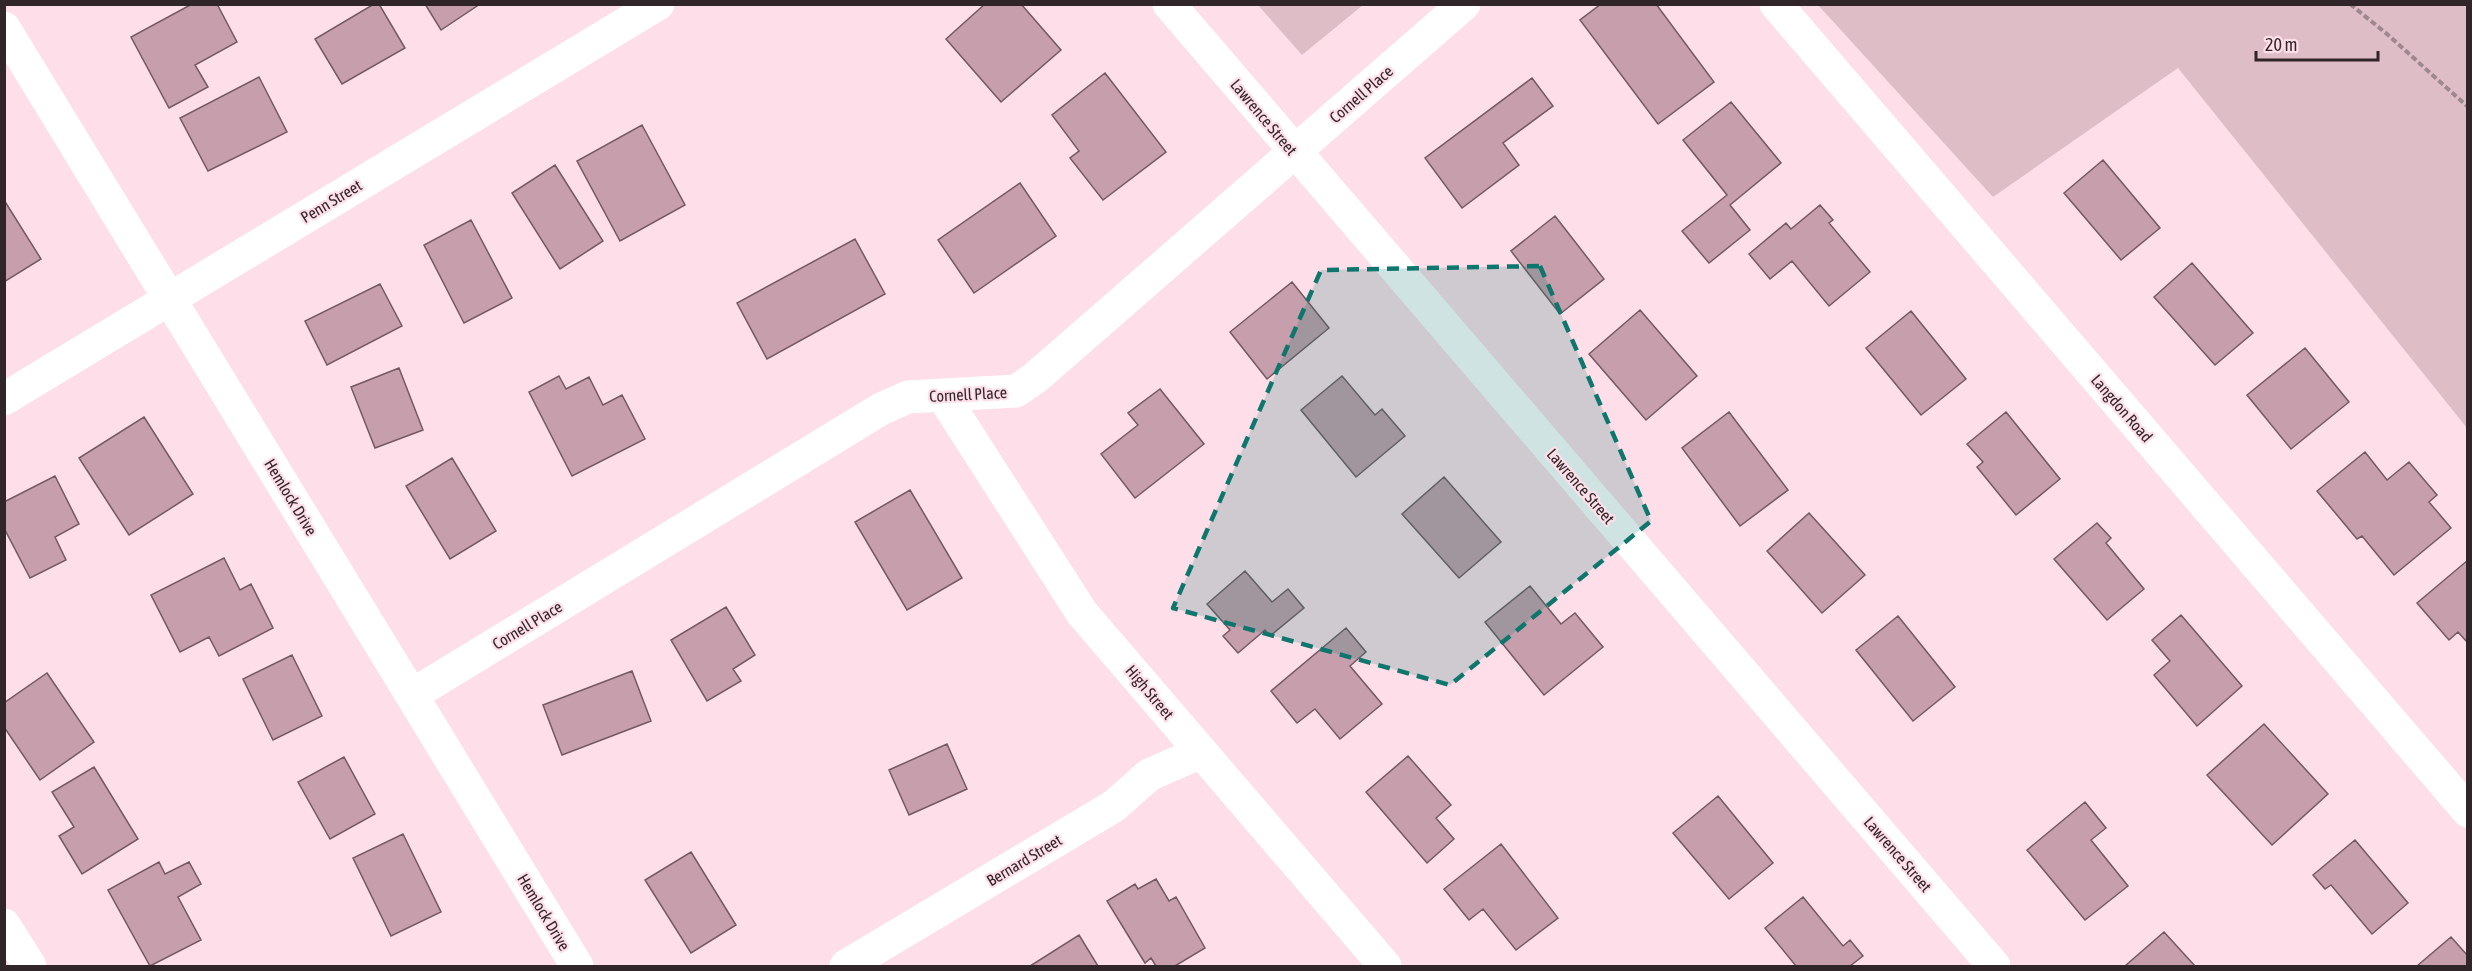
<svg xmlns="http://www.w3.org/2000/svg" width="2472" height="971" font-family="'Asap Condensed',sans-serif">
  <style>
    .green { fill: #debdc7 }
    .building { fill: #c79eab; stroke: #735962; stroke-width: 1.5 }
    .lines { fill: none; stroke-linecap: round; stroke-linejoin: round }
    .path { stroke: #9e888f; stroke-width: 4; stroke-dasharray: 6 3; stroke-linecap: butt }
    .minor { stroke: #fff; stroke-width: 33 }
    .marked { fill: #0f766e; fill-opacity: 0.2; stroke: #0f766e; stroke-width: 4.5; stroke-dasharray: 12 8; stroke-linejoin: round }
    .labels { text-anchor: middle; stroke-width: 4.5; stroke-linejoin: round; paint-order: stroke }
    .street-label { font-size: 16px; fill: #302528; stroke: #fedfe9 }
  </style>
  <rect width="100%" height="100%" fill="#fedfe9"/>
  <path class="green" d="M1258 5H1363L1302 55Z
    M1818 5H2467V428L2178 68 1993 197Z"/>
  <path class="building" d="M192 4H217L237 42 195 65 208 87 169 108 131 37Z
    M374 4H379L405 48 342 84 315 39Z
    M425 4H480L441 30Z
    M985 4H1021L1061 50 1001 102 946 39Z
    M1601 4H1656L1714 82 1658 124 1580 20Z
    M1105 73 1166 152 1103 200 1070 158 1079 151 1052 115Z
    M259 77 287 132 208 171 180 118Z
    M1532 78 1553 106 1503 143 1519 165 1462 208 1425 158Z
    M1731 102 1781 163 1730 205 1750 230 1709 263 1682 231 1727 195 1683 140Z
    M642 125 685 205 620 241 577 161Z
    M2103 160 2160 228 2121 260 2064 193Z
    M555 165 603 241 560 269 512 193Z
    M1020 183 1056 236 974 293 938 240Z
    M4 200 41 259 4 282Z
    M1820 205 1833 220 1829 223 1870 272 1829 306 1792 261 1770 279 1749 254 1786 223 1791 229Z
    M1555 216 1604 279 1560 314 1511 251Z
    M471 220 512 298 464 323 424 245Z
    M855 239 885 294 767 359 737 303Z
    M2192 263 2253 333 2215 365 2154 297Z
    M1292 282 1329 328 1267 379 1230 332Z
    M380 284 402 326 327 365 305 321Z
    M1640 310 1697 376 1646 420 1589 354Z
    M1911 311 1966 379 1921 415 1866 348Z
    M2305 348 2349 402 2291 449 2247 395Z
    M399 368 423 430 375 448 351 387Z
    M559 376 566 389 589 377 603 405 622 395 645 439 572 476 529 392Z
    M1342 376 1375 415 1382 409 1405 436 1356 477 1301 410Z
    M1160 389 1204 444 1135 498 1101 454 1138 425 1128 413Z
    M1729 412 1788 490 1740 526 1682 448Z
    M2006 412 2060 479 2016 515 1977 467 1983 462 1967 444Z
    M144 417 193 494 129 535 79 458Z
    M2365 452 2387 480 2409 462 2437 495 2429 502 2451 528 2394 575 2362 536 2357 539 2317 491Z
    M452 458 496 531 450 559 406 486Z
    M55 476 79 524 55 537 66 560 30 578 4 528V502Z
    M1444 477 1501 542 1459 578 1402 514Z
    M910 490 962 578 907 610 855 522Z
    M1809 513 1865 575 1822 613 1767 551Z
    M2097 523 2111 538 2106 543 2144 589 2107 620 2054 559Z
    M224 558 240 590 251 584 273 628 219 656 209 637 180 652 151 595Z
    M2468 560V643L2458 632 2449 640 2417 603Z
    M1245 571 1272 602 1288 589 1304 608 1270 636 1265 630 1238 653 1223 636 1230 630 1207 604Z
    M1530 586 1561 624 1575 613 1603 647 1544 695 1485 622Z
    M726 607 755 655 733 669 741 681 707 701 671 640Z
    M2181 615 2242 686 2197 726 2154 675 2170 661 2152 640Z
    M1898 616 1955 687 1913 721 1856 650Z
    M1346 628 1366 652 1350 666 1382 704 1340 739 1315 709 1297 723 1271 691Z
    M292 655 322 716 273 740 243 679Z
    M632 671 651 721 562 755 543 705Z
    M47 673 94 742 40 780 4 727V703Z
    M2264 724 2328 794 2272 845 2207 775Z
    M947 744 967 789 909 815 889 770Z
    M1408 756 1451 805 1436 818 1454 839 1427 863 1366 792Z
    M344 757 375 814 330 839 298 782Z
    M94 767 138 839 82 874 59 836 74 827 52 792Z
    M1718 796 1773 863 1729 899 1673 833Z
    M2085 802 2106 828 2091 840 2128 886 2085 920 2027 850Z
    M403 834 441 912 391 936 353 858Z
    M2355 840 2408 903 2372 934 2331 885 2325 889 2313 875Z
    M1501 844 1558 918 1516 950 1483 909 1469 920 1444 889Z
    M691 852 736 925 691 953 645 880Z
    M159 862 165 874 189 862 201 884 178 897 201 940 150 966 108 890Z
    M1156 879 1169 901 1176 897 1205 948 1175 966H1156L1151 958 1145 963 1107 901 1135 884 1138 889Z
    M1803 897 1843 946 1850 940 1863 956 1850 966H1796L1765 928Z
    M2164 932 2195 966H2125Z
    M1079 935 1098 966H1030Z
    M2451 937 2468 956V966H2417Z"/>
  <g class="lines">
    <path class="path" d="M2350 4 2387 34 2468 107"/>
    <path class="minor" d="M1169 4 1994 966
      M1776 4 2468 811
      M4 28 577 966
      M943 396 1082 613 1385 966
      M4 399 658 4
      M412 695 881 409 908 397 1016 391 1035 378 1464 4
      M4 925 30 966
      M846 966 1114 806 1149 775 1201 752"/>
  </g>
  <path class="marked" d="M1540 266 1651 521 1450 685 1173 608 1321 270Z"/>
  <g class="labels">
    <g class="street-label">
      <text transform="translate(1361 94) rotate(-41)" y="6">Cornell Place</text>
      <text transform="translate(1264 117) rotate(50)" y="6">Lawrence Street</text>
      <text transform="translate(331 201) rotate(-31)" y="6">Penn Street</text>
      <text transform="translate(968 394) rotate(-3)" y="6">Cornell Place</text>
      <text transform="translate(2122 408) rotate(49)" y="6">Langdon Road</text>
      <text transform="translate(1581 486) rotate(49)" y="6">Lawrence Street</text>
      <text transform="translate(291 497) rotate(59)" y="6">Hemlock Drive</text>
      <text transform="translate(527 625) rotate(-31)" y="6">Cornell Place</text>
      <text transform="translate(1150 692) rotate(50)" y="6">High Street</text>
      <text transform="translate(1898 854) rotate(49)" y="6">Lawrence Street</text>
      <text transform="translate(1024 860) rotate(-31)" y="6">Bernard Street</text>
      <text transform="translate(544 912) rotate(59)" y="6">Hemlock Drive</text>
    </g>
  </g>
  <rect width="2472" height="971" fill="none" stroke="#302528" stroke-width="12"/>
  <path d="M2256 51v9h122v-9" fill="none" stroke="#302528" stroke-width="3"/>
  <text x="2265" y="51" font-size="18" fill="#302528" stroke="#fedfe9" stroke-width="4.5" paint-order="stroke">20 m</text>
</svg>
